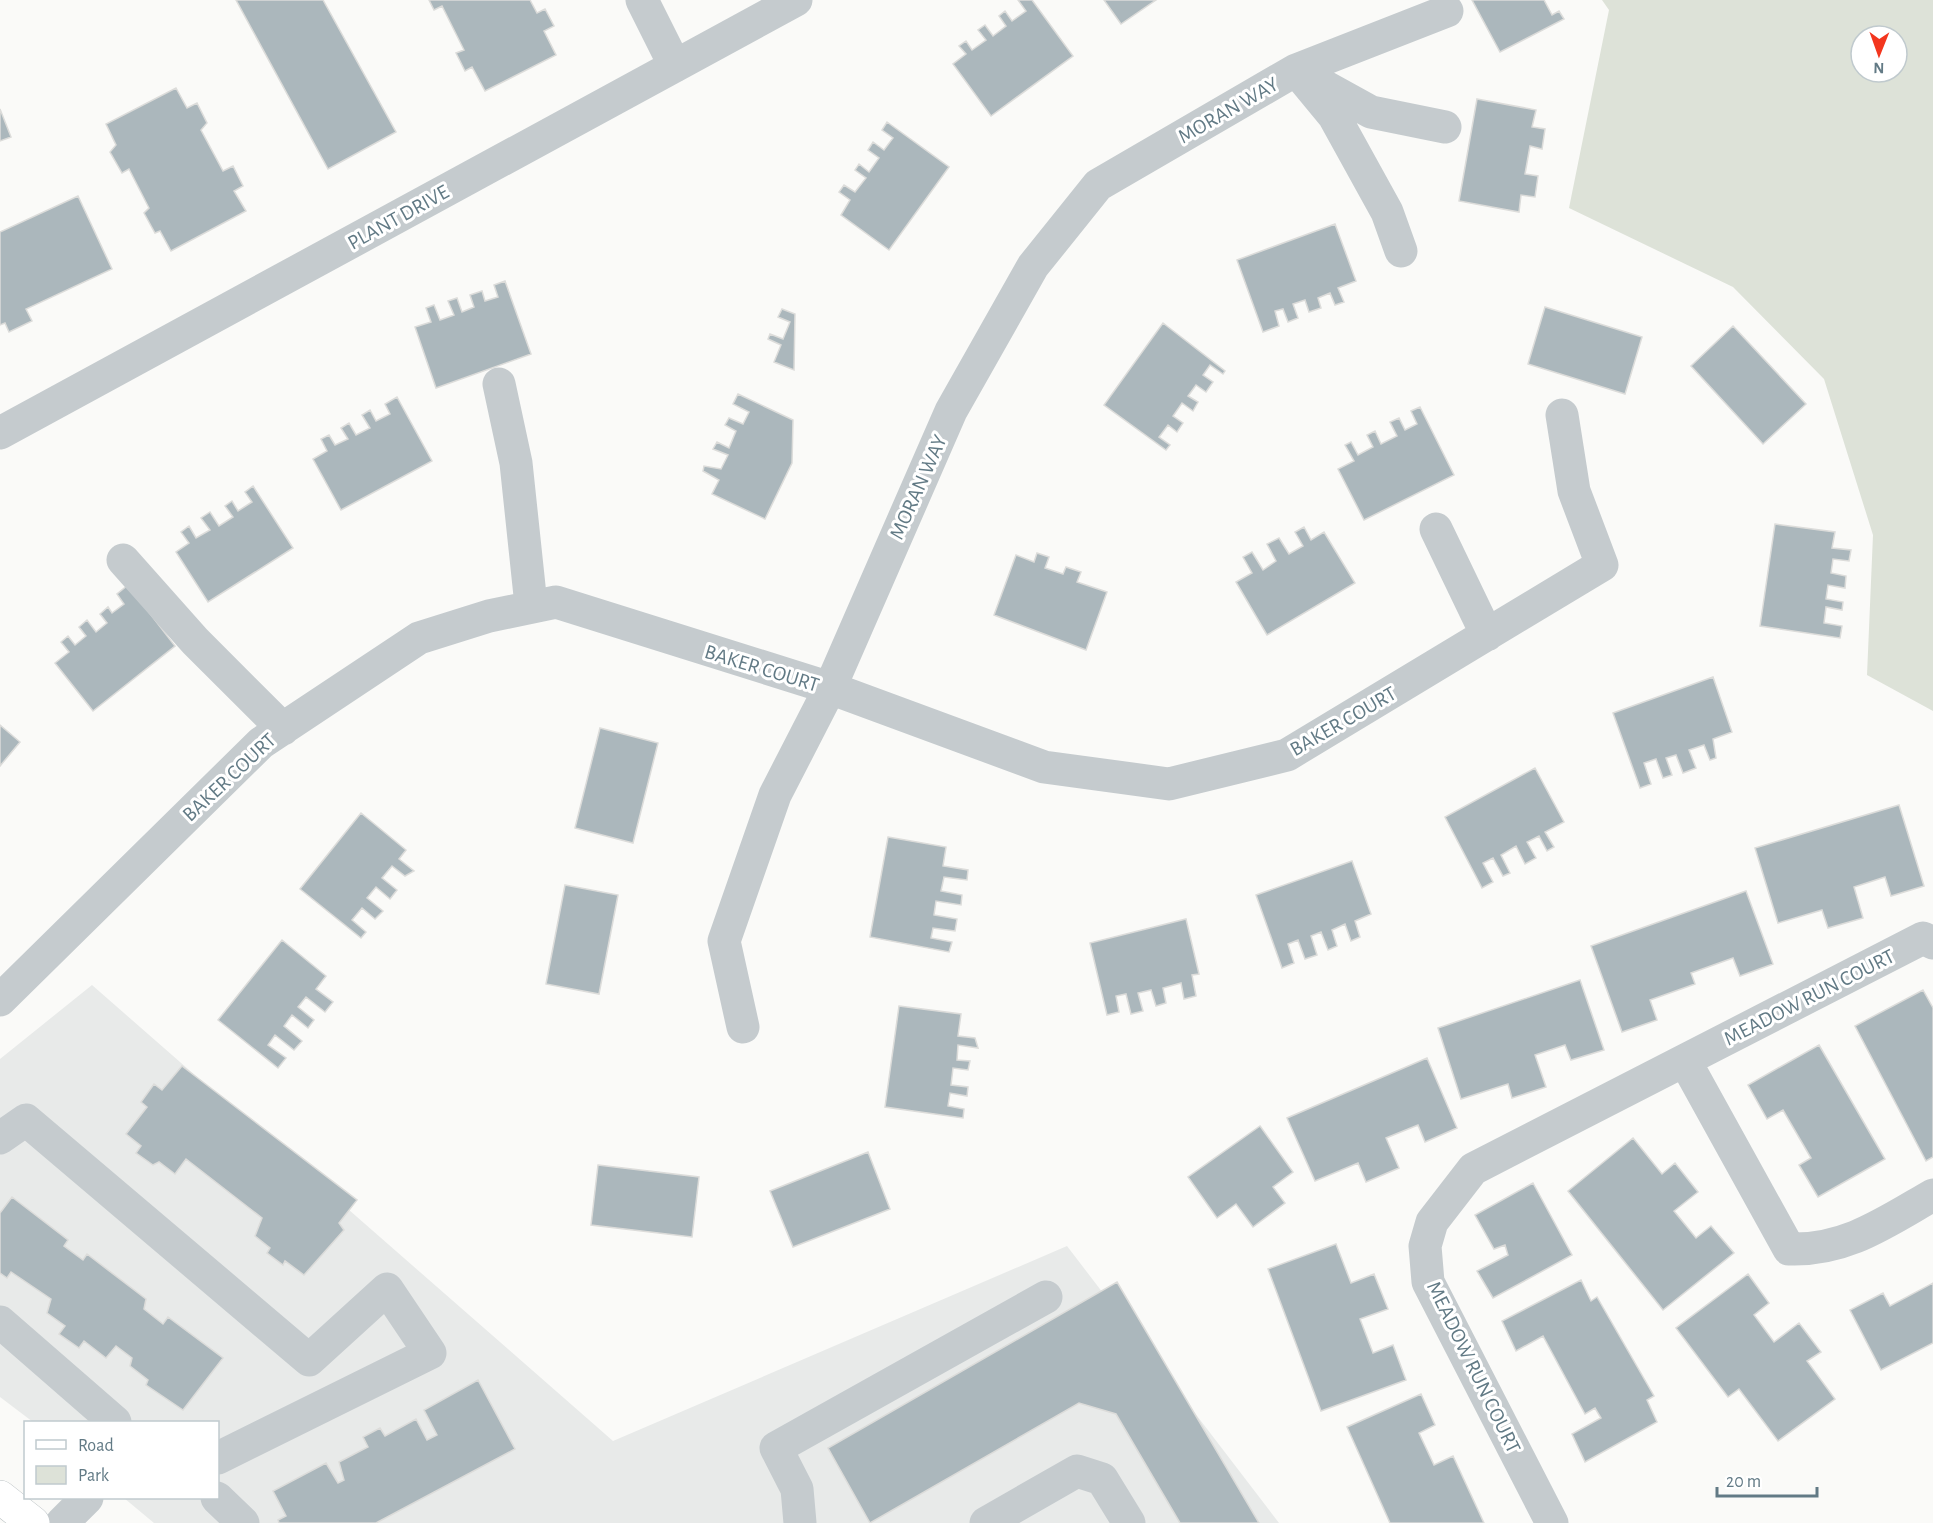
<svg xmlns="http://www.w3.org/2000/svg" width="1933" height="1523" font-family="'Alegreya Sans',sans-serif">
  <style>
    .built { fill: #e8eae9 }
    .green { fill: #dde2d8; fill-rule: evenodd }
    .building { fill: #abb7bc; stroke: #dcdcda; stroke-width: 1.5 }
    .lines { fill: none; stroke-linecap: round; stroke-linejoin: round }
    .major-casing { stroke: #b8bfc2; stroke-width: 34 }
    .minor { stroke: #c5cbce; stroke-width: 33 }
    .major { stroke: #fff; stroke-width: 33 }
    .labels { text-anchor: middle; stroke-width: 6; stroke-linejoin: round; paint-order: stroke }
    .street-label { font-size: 21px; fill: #627a85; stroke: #fff }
  </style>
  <rect width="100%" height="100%" fill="#fafaf8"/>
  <path class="built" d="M92 985 613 1441 1067 1246 1279 1523H154L124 1498H218V1422H33L0 1397V1059Z"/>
  <path class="green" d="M1602 0H1933V711L1867 675 1873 535 1824 379 1733 287 1569 208 1609 10ZM1861 36H1897V72H1861Z"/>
  <path class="building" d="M236 0H323L396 132 328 169Z
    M429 0H530L537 13 545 9 554 26 544 31 556 55 485 91 472 67 465 71 456 53 464 50 442 6 434 10Z
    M1018 0H1032L1073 56 991 116 953 64 966 54 959 46 966 41 972 50 986 40 978 30 985 25 993 36 1006 26 999 16 1005 11 1012 21 1026 11Z
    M1104 0H1156L1121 24Z
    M1472 0H1544L1552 15 1559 11 1564 19 1500 52Z
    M176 88 187 108 197 103 207 123 201 130 223 171 233 166 243 186 234 191 246 211 171 251 160 231 155 233 144 213 149 208 129 169 122 173 110 152 116 145 106 124Z
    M1477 99 1536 110 1532 127 1545 129 1542 149 1530 146 1525 174 1538 176 1535 197 1521 195 1519 212 1459 201Z
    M0 109 11 137 0 141Z
    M887 122 949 167 889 250 841 215 850 200 839 192 844 185 855 192 866 178 855 170 859 164 869 172 879 158 868 150 873 142 884 150 893 138 882 130Z
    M78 196 112 269 26 309 32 321 9 332 5 323 0 325V232Z
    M1335 224 1356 281 1338 288 1344 302 1335 305 1330 293 1318 298 1321 308 1309 312 1305 300 1293 304 1298 318 1288 322 1283 309 1275 311 1279 326 1263 332 1237 260Z
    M505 281 531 354 436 388 415 327 431 322 426 308 434 305 440 320 454 315 448 301 457 298 462 312 474 307 470 295 482 291 485 301 498 297 494 285Z
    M1545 307 1642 337 1625 394 1528 364Z
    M782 309 795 314 794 370 774 362 781 345 768 339 770 334 783 339 790 322 778 317Z
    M1163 323 1225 371 1223 374 1210 365 1203 375 1213 382 1206 392 1196 385 1188 396 1198 402 1193 411 1182 403 1173 416 1183 423 1177 432 1168 425 1159 437 1170 445 1166 450 1104 405Z
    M1733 326 1806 404 1763 444 1691 366Z
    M738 394 793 420 792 463 765 519 712 494 719 480 703 471 704 466 721 469 728 455 713 449 717 442 729 448 736 431 725 425 729 418 743 424 749 412 733 404Z
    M397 397 432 461 341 510 313 459 327 451 321 439 329 435 335 445 348 439 341 428 349 423 356 435 370 428 362 415 370 410 376 421 390 414 385 404Z
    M1420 407 1454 475 1364 520 1338 469 1354 461 1345 445 1351 442 1358 455 1373 447 1367 435 1375 431 1381 444 1397 436 1390 422 1399 418 1405 430 1417 424 1411 411Z
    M253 486 293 548 208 602 176 552 189 543 181 532 189 526 196 538 210 530 201 518 210 512 219 526 233 517 225 506 232 501 238 511 252 502 245 492Z
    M1775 524 1835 532 1832 548 1851 550 1849 561 1833 559 1831 573 1846 576 1845 588 1828 585 1826 599 1843 602 1842 610 1826 607 1824 623 1842 626 1840 638 1760 626Z
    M1304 527 1311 540 1324 532 1355 583 1267 635 1236 582 1252 573 1243 557 1252 552 1263 570 1276 561 1267 544 1279 538 1289 554 1303 546 1295 532Z
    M1037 553 1049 557 1045 568 1063 574 1066 567 1081 572 1077 582 1107 592 1086 650 994 615 1016 555 1034 562Z
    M128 585 175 646 93 711 55 663 69 652 61 642 68 636 75 645 86 636 79 627 87 620 96 632 107 623 100 614 108 607 112 613 124 604 117 594Z
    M1713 677 1732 732 1713 739 1716 758 1710 760 1704 745 1689 750 1696 768 1683 773 1676 755 1666 758 1672 775 1663 778 1656 759 1644 763 1651 784 1640 788 1613 713Z
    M0 725 20 742 0 766Z
    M600 728 658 743 633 843 575 828Z
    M1535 768 1564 822 1545 832 1554 847 1547 851 1539 836 1527 842 1536 858 1525 864 1516 846 1501 855 1510 873 1503 876 1493 858 1483 863 1493 882 1482 888 1445 817Z
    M1899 805 1924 886 1891 896 1885 877 1854 887 1863 918 1828 928 1822 910 1778 923 1755 848Z
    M361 813 406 850 399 859 414 871 405 876 392 866 382 878 397 890 390 899 376 887 367 898 383 911 375 919 362 908 352 920 366 932 361 938 300 889Z
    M888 837 946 847 943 866 968 870 967 880 944 877 941 891 962 895 961 905 936 901 934 915 957 919 955 931 933 928 931 938 952 942 949 952 870 937Z
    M1352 861 1371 914 1355 921 1360 937 1351 941 1345 924 1332 930 1337 946 1328 950 1321 932 1311 936 1317 955 1305 959 1298 940 1288 944 1294 963 1282 968 1256 895Z
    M565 885 618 895 599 994 546 984Z
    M1746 891 1773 964 1740 976 1733 958 1691 973 1695 984 1650 1000 1657 1020 1622 1032 1591 946Z
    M1186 919 1199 974 1192 975 1196 996 1184 999 1181 983 1163 988 1166 1003 1156 1006 1151 990 1138 993 1143 1011 1131 1014 1126 994 1116 996 1119 1012 1107 1015 1090 943Z
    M282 940 326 976 316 989 333 1002 325 1012 306 997 298 1007 314 1020 308 1028 292 1015 284 1026 302 1041 294 1050 275 1035 268 1045 286 1058 278 1068 218 1020Z
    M1580 980 1604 1050 1571 1060 1565 1045 1535 1055 1546 1087 1512 1098 1508 1084 1461 1099 1438 1028Z
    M1923 990 1933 1008V1157L1926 1161 1855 1026Z
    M899 1006 961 1014 958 1036 975 1038 978 1048 958 1045 957 1060 970 1061 968 1070 953 1068 951 1085 968 1087 967 1096 950 1093 948 1106 964 1109 963 1118 885 1107Z
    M1819 1045 1885 1159 1818 1197 1799 1165 1811 1158 1783 1110 1767 1119 1748 1085Z
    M1427 1058 1457 1128 1425 1142 1418 1125 1386 1138 1399 1168 1366 1182 1358 1163 1315 1181 1287 1118Z
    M182 1066 357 1200 339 1223 344 1230 304 1275 285 1261 283 1265 267 1253 270 1248 255 1236 262 1218 186 1159 175 1174 159 1162 153 1165 136 1153 141 1146 126 1134 147 1107 141 1102 154 1084 162 1090Z
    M1260 1126 1293 1172 1273 1187 1285 1203 1253 1227 1236 1204 1217 1218 1188 1177Z
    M1633 1138 1662 1174 1675 1163 1698 1192 1674 1211 1696 1238 1711 1226 1734 1253 1663 1310 1568 1191Z
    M868 1152 890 1209 793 1247 770 1191Z
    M598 1165 699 1177 692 1237 591 1225Z
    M1533 1183 1572 1255 1493 1298 1477 1271 1508 1255 1505 1245 1494 1249 1475 1215Z
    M12 1197 68 1240 64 1246 83 1260 87 1254 146 1299 144 1309 163 1324 168 1317 223 1358 183 1410 146 1385 148 1380 130 1366 132 1358 116 1346 106 1358 84 1341 79 1348 59 1334 65 1326 47 1313 51 1299 11 1272 7 1278 0 1273V1213Z
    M1336 1244 1351 1283 1374 1274 1388 1309 1360 1319 1373 1353 1393 1345 1406 1380 1321 1411 1268 1269Z
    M1748 1274 1769 1303 1754 1315 1774 1342 1799 1323 1821 1352 1807 1361 1835 1399 1778 1441 1739 1389 1728 1397 1676 1328Z
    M1581 1280 1591 1301 1597 1297 1654 1396 1647 1400 1657 1422 1585 1462 1572 1434 1601 1418 1595 1408 1585 1414 1543 1336 1516 1351 1502 1321Z
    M1117 1282 1259 1523H1180L1116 1414 1079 1403 870 1523 828 1448Z
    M1933 1283V1343L1881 1370 1850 1310 1883 1293 1890 1306Z
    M478 1380 515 1449 376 1523H279L278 1520 286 1516 273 1491 326 1463 338 1483 344 1480 339 1462 368 1447 363 1437 380 1428 385 1436 416 1419 427 1440 437 1435 424 1410Z
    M1421 1394 1435 1425 1419 1433 1434 1465 1453 1456 1484 1523H1390L1347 1427Z"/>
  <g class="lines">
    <defs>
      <path id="major" d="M0 1497 33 1523"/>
    </defs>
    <use href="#major" class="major-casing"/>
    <path class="minor" d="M642 0 675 66
      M1296 70 1334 116 1387 212 1401 251
      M1313 80 1371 112 1445 127
      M499 384 516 463 531 605
      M0 433 796 0
      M1436 529 1487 635
      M123 560 195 641 283 729
      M0 1000 261 743 419 638 489 616 556 602 830 688 1044 767 1169 784 1287 755 1602 565 1574 491 1562 415
      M743 1027 724 941 775 795 830 688 951 411 1033 266 1098 185 1296 70 1447 11
      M1685 1061 1789 1249C1846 1251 1886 1222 1933 1195
      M0 1138 26 1120 309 1360 387 1289 430 1353 218 1458
      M0 1322 115 1422
      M217 1498 243 1523
      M62 1523 87 1498
      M800 1523 797 1489 776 1448 1046 1297
      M986 1523 1077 1471 1102 1479 1129 1523
      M1552 1523 1428 1282 1425 1246 1432 1222 1473 1169 1923 938 1933 943"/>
    <use href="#major" class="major"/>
  </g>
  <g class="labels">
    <g class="street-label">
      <text transform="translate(1228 110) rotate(-30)" y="7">MORAN WAY</text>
      <text transform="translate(398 217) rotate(-29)" y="7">PLANT DRIVE</text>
      <text transform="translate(918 487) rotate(-66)" y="7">MORAN WAY</text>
      <text transform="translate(762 668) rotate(17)" y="7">BAKER COURT</text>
      <text transform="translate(1343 721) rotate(-30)" y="7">BAKER COURT</text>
      <text transform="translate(229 777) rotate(-43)" y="7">BAKER COURT</text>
      <text transform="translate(1809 997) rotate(-27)" y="7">MEADOW RUN COURT</text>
      <text transform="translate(1474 1367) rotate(64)" y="7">MEADOW RUN COURT</text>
    </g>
  </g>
  <rect x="24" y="1421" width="195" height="78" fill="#ffffff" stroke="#c0cace" stroke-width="1.5"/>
  <rect x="36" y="1440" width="30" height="9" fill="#ffffff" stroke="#c0cace" stroke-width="1.5"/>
  <text x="78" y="1451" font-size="18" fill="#627a85">Road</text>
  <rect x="36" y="1466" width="30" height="18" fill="#dde2d8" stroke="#c0cace" stroke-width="1.5"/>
  <text x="78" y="1481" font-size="18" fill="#627a85">Park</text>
  <g transform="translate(1879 54) rotate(181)"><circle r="28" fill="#ffffff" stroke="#c0cace" stroke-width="1.5"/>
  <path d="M0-4.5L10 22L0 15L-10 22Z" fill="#f3361e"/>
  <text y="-9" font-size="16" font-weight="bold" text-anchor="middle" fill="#627a85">N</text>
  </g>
  <path d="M1717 1487v9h100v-9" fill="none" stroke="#627a85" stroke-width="3"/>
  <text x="1726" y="1487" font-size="18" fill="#627a85" stroke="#ffffff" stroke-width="4.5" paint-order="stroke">20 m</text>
</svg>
